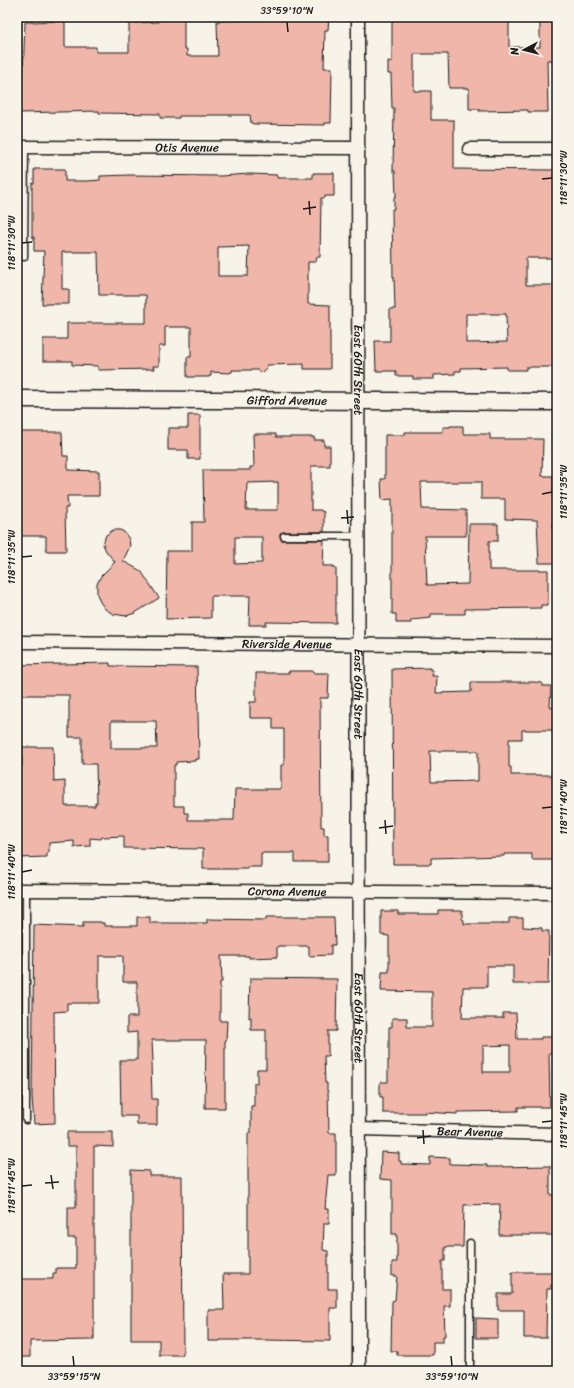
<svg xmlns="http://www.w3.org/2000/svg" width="574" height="1388" font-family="Sriracha,sans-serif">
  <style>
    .building { fill: #f0b6aa; stroke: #1c1c1c; fill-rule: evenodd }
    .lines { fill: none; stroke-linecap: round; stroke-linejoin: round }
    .service-casing { stroke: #1c1c1c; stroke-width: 9 }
    .minor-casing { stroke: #1c1c1c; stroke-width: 15 }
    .tertiary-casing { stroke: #1c1c1c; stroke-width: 19 }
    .service { stroke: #f7f3e8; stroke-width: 6 }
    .minor { stroke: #f7f3e8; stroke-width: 12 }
    .tertiary { stroke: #f7f3e8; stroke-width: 16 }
    .ticks { fill: none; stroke: #1c1c1c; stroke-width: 1.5 }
    .labels { text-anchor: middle; stroke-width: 3; stroke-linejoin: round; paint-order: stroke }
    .street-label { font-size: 12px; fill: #1c1c1c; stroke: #f7f3e8 }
    .neatline { fill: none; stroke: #1c1c1c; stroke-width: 1.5 }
    .ticks-label { font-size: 10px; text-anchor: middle; fill: #1c1c1c }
  </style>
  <rect width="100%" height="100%" fill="#f7f3e8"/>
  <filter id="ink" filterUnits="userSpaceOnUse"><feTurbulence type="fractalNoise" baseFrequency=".025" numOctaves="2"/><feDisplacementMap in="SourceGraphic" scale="8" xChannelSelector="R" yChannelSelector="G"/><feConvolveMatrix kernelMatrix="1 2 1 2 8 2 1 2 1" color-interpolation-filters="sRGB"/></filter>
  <g filter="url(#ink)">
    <path class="building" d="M158 17H184V49H187V56H218L217 21 260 20V17H329L328 30H325L324 68H332L331 123H325V125L254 124 251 123 250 115H207V116H179V118H160V114L99 113V111L19 113V111H17V74H23L25 22 65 21V47H96V52H129V23L158 22Z
      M392 17H509V47H540V17H557V29H555V60H547L548 112H528V110L479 111V109H469V88H449L448 54H414V91H431V120H454V169L554 170V180H557V258H526V285H555V367H526V370H507V367L461 368V371H455V374L434 375V379H413V376H396V371H376L375 341H390V309H395L394 277H393L392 209H394V197L396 196 395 171H393L394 108H392L391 74H388V61L392 62ZM466 314H506L507 342 466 343Z
      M34 169H65V181H88L100 180V176L130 175 221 176 249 174 277 175V178H313V173H334V196H325V198H321L320 257H317L316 262H308V304L330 305V369H304V364L267 365V367L261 373 257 370H232V372L229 373 211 372V376H209V377H187V357H191V327H165V346H159V366H153L154 369 98 370V366L72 365V361H43V339H67V323H146V295H99L98 252H62V289H69V304H42L44 251H34V237H32V183H34ZM249 246 248 276H218V247Z
      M188 415H200V459H188V450H168V428H188Z
      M450 426H463V434H490V439H543L542 476H553V530H554L555 543 557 548V563H539L537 520 505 519V499H481V482H421L422 509 466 510V536H425L427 585 468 584 469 524H498V541H489V570H548V605H541V608L465 609V614H431V618L411 620V623H396V614H392V499L382 500 381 479H385V435H405V432H443V427H450Z
      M17 432H62L63 456H68V470L99 471V496H67L68 508H65L66 551H46V536H17Z
      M253 434H276V437H314V440H324V446H330V466H311V510H321V511L324 512V532H284L280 533V536L281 540H324L323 566H334V568H336V623L266 622V625H249L250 596H212L211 598V618L166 619 167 551H192V522H204L203 470H250V467H254ZM278 482V510H246L247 483ZM235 537H262V563L235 564Z
      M113 530H120L124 532 129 539 130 546 123 561 141 571 159 598 135 613 126 616 113 614 105 609 100 602 97 594V584L101 576 115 562 106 551 103 544 106 535Z
      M110 663V666L197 667 199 759H195V761L176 762V765H174V806H184V813H188V820H234L235 789H281V765H284V729H273V718H250V702H256V673H289V671H313V673H329L328 698H320L321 827H324V835H328V862H295V853H261V867H248V869H203V849L124 848V836L102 837 101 839 90 838V846L74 847V841L49 843V852L47 853V857L17 858V766H22V747H53L54 782 65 781V806H95V803H97L96 764H82V737H69V695H17V665ZM111 721H156L157 748H111Z
      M430 668V670H433L432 676H437L436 693 471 692V682H534L542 683V686H551L550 707 557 708V730H522V739H509V767H511V775H553V860H532V854H504V856L431 858V864H393L392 669ZM430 751H478V781L431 782Z
      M438 910H462V919L464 920V924H503V923H509V918H523V927L542 928V931H549L548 984H513V966H487V987H463L462 1018H503V1013H516L517 1039H541V1037H555V1053H549L550 1107H518V1111L457 1112V1114L425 1112V1113H383V1097H380V1082H388V1060L389 1061V1027H392V1018H407V1027H432V992L381 991 382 972H389V936L381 935V911H398V914H438ZM510 1045V1072H483V1046Z
      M137 917H150V923H207V919L266 920V917H334L335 945H331V955L309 956V946H278L277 947V957L249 958V956H221L222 982H220V1021H227L226 1041H225V1108H205L206 1040H152L153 1062H151L152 1099H157V1125H137V1116H121L120 1060H137V1032L127 1033V1017H137V982H123V956H99V1003H67V1011L54 1012 55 1123 34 1124 32 1097 34 925 83 927V922H101V923H104V926H137Z
      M250 978 337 979 336 1031H328V1056H324L325 1083H327V1091H328L329 1133H336V1175H328L325 1209H329V1223H324L323 1250 328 1251V1289H337V1308H330V1341L263 1340H220V1341H208V1310H224L223 1274H248V1133H251V1106H254V1083H257V1069H266V1030H251V1017L249 1018Z
      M67 1132H113V1147L94 1146V1340L30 1341V1357H17V1279H53V1273H56V1268H76V1238H68V1207H76V1146H67Z
      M381 1152 399 1153V1161H401V1164L430 1165V1157L450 1158V1164L487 1165V1167H497L550 1166V1195H555L556 1235H499L500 1204 464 1205 463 1247H445V1261H442V1289H450V1306H444L445 1336H443V1342H433V1355H397V1351H391L392 1301 395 1300 397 1276H392V1262H397V1234H392V1180L380 1179Z
      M131 1170 149 1171V1176H182L183 1355H159V1340H131Z
      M512 1272H554V1285H551V1289H547L546 1338H524V1310H498V1294H512Z
      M476 1318 498 1319V1338H476Z"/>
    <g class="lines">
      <defs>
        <path id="service" d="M24 257 25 147
          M284 536H358
          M26 890V1120
          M470 1371V1243"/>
        <g id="minor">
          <path id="s1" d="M358 17 359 1371"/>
          <path id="s2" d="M17 147 358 148"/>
          <path d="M469 149H557"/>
          <path id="s3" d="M17 642 557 646"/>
          <path id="s4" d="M17 890 557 893"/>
          <path id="s5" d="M359 1129 557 1134"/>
        </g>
        <g id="tertiary">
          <path id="s6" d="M17 399 557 402"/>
        </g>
      </defs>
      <use href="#service" class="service-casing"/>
      <use href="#minor" class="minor-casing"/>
      <use href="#tertiary" class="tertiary-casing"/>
      <use href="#service" class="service"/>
      <use href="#minor" class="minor"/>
      <use href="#tertiary" class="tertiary"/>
    </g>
  </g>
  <path class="ticks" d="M287 22 288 32M542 179 552 178M309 201 310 215M303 209 316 207M22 243 32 242M542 494 552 492M347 510 348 524M341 518 354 517M22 557 32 556M542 808 552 807M385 820 386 834M379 828 393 826M22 872 32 870M542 1122 552 1121M423 1130 424 1144M417 1138 431 1136M51 1175 53 1189M45 1183 59 1182M22 1186 32 1185M73 1356 74 1366M451 1356 452 1366"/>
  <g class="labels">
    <g class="street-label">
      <text dy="4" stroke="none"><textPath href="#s2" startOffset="170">Otis Avenue</textPath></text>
      <text dy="4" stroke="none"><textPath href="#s1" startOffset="353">East 60th Street</textPath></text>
      <text dy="4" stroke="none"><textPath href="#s6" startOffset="270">Gifford Avenue</textPath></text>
      <text dy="4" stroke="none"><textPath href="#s3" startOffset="270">Riverside Avenue</textPath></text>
      <text dy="4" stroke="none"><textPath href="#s1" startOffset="677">East 60th Street</textPath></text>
      <text dy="4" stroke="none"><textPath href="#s4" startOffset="270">Corona Avenue</textPath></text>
      <text dy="4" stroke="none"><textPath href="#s1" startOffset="1001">East 60th Street</textPath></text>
      <text dy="4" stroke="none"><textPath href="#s5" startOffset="111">Bear Avenue</textPath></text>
    </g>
  </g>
  <rect width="574" height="1388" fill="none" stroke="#f7f3e8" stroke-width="44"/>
  <g transform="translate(524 50) rotate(263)" stroke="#f7f3e8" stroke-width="3" paint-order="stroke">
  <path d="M0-3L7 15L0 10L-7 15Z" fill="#1c1c1c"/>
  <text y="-6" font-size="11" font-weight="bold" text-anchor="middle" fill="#1c1c1c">N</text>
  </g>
  <rect x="22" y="22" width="530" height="1344" class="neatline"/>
  <g class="ticks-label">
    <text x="287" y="14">33°59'10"N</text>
    <text transform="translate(563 178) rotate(-90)" y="4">118°11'30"W</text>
    <text transform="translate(11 243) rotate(-90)" y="4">118°11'30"W</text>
    <text transform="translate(563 492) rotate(-90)" y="4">118°11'35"W</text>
    <text transform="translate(11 557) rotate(-90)" y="4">118°11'35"W</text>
    <text transform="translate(563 807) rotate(-90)" y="4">118°11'40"W</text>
    <text transform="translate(11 872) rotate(-90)" y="4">118°11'40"W</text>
    <text transform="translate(563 1121) rotate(-90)" y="4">118°11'45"W</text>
    <text transform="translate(11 1186) rotate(-90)" y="4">118°11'45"W</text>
    <text x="74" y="1380">33°59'15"N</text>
    <text x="452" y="1380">33°59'10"N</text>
  </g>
</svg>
